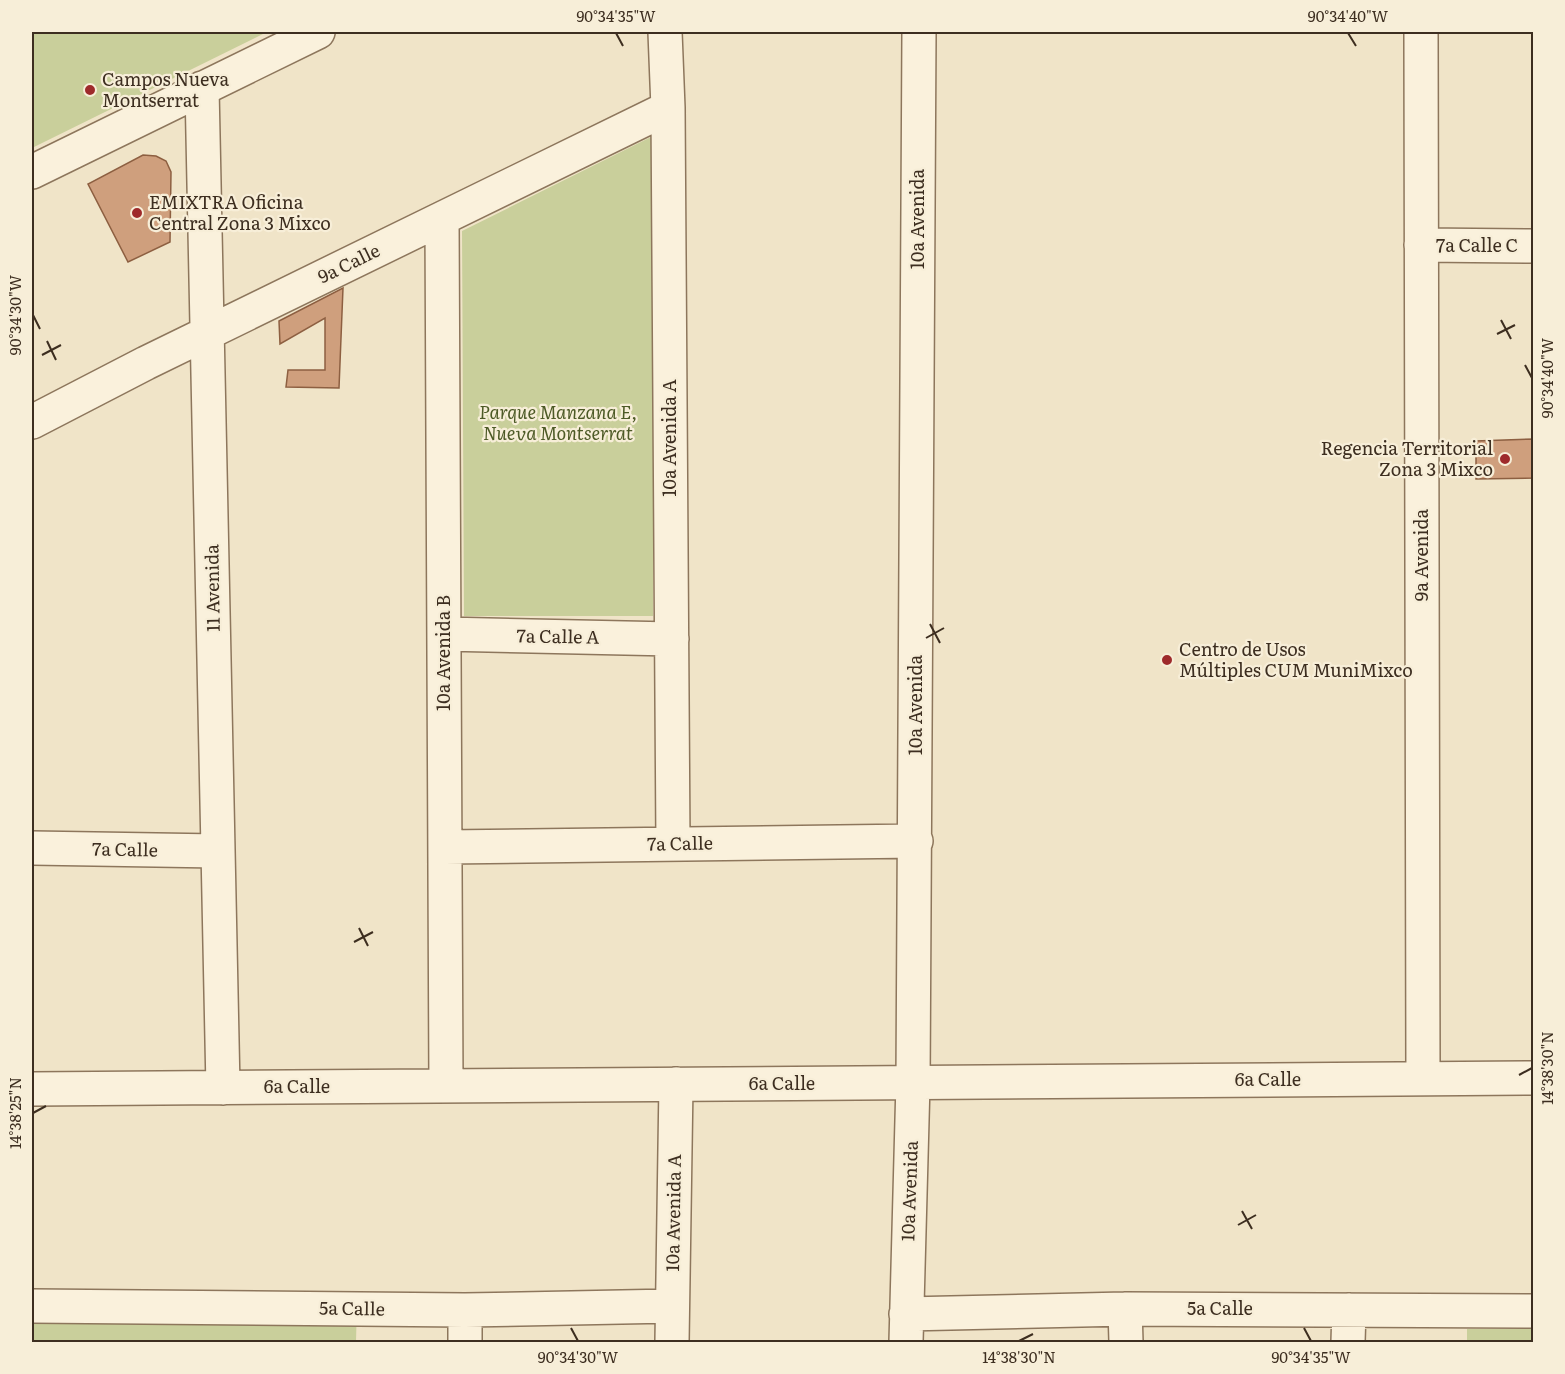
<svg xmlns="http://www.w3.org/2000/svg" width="1565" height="1374" font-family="Literata,serif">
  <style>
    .green { fill: #c9cf9b }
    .building { fill: #cf9f7d; stroke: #8d5f41; stroke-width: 1.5 }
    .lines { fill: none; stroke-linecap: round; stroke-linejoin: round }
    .minor-casing { stroke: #8d765c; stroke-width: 36 }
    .minor { stroke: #faf1dc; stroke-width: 33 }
    .ticks { fill: none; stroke: #3d2e20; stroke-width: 2 }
    .poi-dot { fill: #9e2a2b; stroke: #f7eed8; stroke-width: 2 }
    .labels { text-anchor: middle; stroke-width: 4.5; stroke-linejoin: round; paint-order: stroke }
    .poi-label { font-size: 18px; fill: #3d2e20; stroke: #f7eed8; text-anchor: start }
    .street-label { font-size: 18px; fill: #3d2e20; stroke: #f7eed8 }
    .park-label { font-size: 18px; font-style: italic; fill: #4d5a26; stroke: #f7eed8 }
    .neatline { fill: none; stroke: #3d2e20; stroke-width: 2 }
    .ticks-label { font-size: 15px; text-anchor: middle; fill: #3d2e20 }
  </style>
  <rect width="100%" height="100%" fill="#f0e4c8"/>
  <path class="green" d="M32 32H267L32 148Z
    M653 136V616H464L462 231Z
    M357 1302 356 1342H32V1316Z
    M1467 1329H1533V1342H1467Z"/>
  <path class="building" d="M143 155 156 156 166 161 171 172 170 242 128 262 88 184Z
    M343 288 339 388 286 387 288 370H325V318L280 344 279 321Z
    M1534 439V478L1476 479V441Z"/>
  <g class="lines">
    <defs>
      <path id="minor" d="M665 32 668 108 673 844
        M1421 32 1423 1079
        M202 88 223 1088
        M32 172 318 32
        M442 219 446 1086
        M1421 245 1534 246
        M32 422 146 363 668 108
        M444 634 672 639
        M445 847 916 841
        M32 848 218 851
        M32 1089 1534 1078
        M32 1306 465 1310 672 1306
        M1125 1309 1126 1342
        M906 1314 1125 1309 1534 1311
        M465 1342V1310
        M672 1342 676 1084
        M906 1342 913 1083 919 32
        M1348 1342 1349 1310"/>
    </defs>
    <use href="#minor" class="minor-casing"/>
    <use href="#minor" class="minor"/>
  </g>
  <path class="ticks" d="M616 33 623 46M1348 33 1356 46M33 315 40 329M1501 320 1511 339M1497 334 1515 325M47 341 56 360M42 355 61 345M1525 365 1532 378M930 624 940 643M926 638 944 628M359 928 368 946M354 942 373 932M1519 1075 1532 1068M33 1113 46 1106M1242 1211 1252 1229M1238 1225 1256 1215M571 1328 578 1341M1304 1328 1311 1341M1019 1341 1033 1334"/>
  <g class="poi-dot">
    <circle cx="90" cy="90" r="6"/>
    <circle cx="137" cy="213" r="6"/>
    <circle cx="1505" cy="459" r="6"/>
    <circle cx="1167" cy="660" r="6"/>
  </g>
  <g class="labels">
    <g class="poi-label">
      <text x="102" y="86">Campos Nueva<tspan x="102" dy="21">Montserrat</tspan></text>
      <text x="149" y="209">EMIXTRA Oficina<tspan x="149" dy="21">Central Zona 3 Mixco</tspan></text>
      <text x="1493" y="455" text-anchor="end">Regencia Territorial<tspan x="1493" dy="21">Zona 3 Mixco</tspan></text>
      <text x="1179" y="656">Centro de Usos<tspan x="1179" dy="21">Múltiples CUM MuniMixco</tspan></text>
    </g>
    <g class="street-label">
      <text transform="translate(918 219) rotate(-90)" y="6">10a Avenida</text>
      <text x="1477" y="252">7a Calle C</text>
      <text transform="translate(349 264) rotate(-26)" y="6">9a Calle</text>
      <text transform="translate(670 438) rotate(-90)" y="6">10a Avenida A</text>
      <text transform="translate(1422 555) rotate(-90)" y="6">9a Avenida</text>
      <text transform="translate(213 588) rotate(-91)" y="6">11 Avenida</text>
      <text transform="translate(558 637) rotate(1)" y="6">7a Calle A</text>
      <text transform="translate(444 653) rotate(-90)" y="6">10a Avenida B</text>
      <text transform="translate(916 705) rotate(-90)" y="6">10a Avenida</text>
      <text transform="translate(680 844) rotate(-1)" y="6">7a Calle</text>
      <text transform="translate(125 850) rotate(1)" y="6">7a Calle</text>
      <text x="1268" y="1086">6a Calle</text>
      <text x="782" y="1090">6a Calle</text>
      <text x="297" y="1093">6a Calle</text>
      <text transform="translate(910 1191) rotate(-88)" y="6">10a Avenida</text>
      <text transform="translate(674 1213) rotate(-89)" y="6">10a Avenida A</text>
      <text transform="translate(352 1309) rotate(1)" y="6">5a Calle</text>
      <text x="1220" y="1315">5a Calle</text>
    </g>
    <g class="park-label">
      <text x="558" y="419">Parque Manzana E,<tspan x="558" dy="21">Nueva Montserrat</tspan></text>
    </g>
  </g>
  <rect width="1565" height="1374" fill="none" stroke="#f7eed8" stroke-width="66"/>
  <rect x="33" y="33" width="1499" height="1308" class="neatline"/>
  <g class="ticks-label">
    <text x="616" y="22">90°34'35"W</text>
    <text x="1348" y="22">90°34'40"W</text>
    <text transform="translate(16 315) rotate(-90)" y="5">90°34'30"W</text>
    <text transform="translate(1548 378) rotate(-90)" y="5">90°34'40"W</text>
    <text transform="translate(1548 1068) rotate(-90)" y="5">14°38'30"N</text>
    <text transform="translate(16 1113) rotate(-90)" y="5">14°38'25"N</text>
    <text x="578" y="1363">90°34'30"W</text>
    <text x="1019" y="1363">14°38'30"N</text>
    <text x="1311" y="1363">90°34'35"W</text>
  </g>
</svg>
